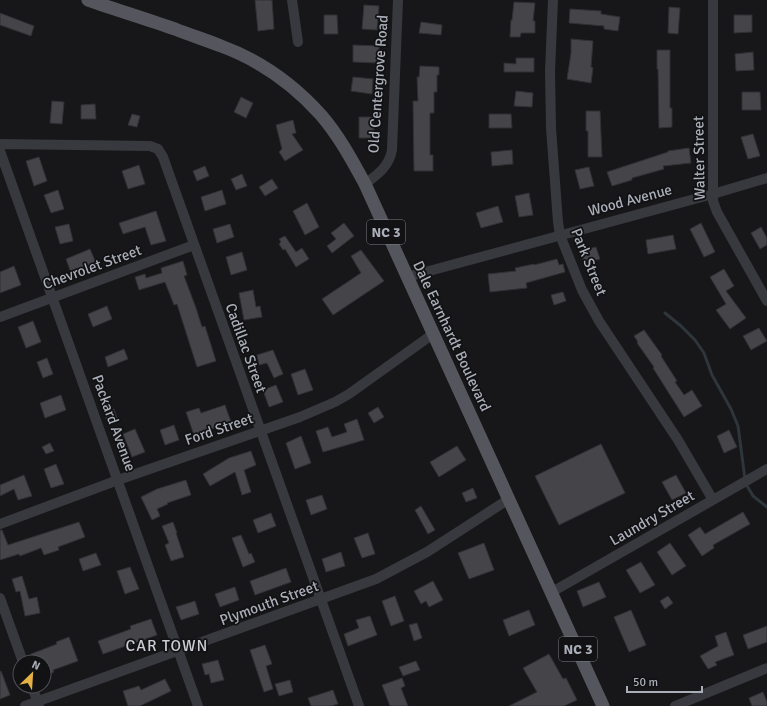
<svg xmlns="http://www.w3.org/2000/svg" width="767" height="706" font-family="Signika,sans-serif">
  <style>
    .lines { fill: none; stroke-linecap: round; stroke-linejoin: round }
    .stream { stroke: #2e363c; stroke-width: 3 }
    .building { fill: #444449; stroke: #313135 }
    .minor { stroke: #38393e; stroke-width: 10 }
    .major { stroke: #55565d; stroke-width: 13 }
    .labels { text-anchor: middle; stroke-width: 3.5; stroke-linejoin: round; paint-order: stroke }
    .shield { fill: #121214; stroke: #7c7f87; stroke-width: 1 }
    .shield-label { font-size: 14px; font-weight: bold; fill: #aaaeb8 }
    .street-label { font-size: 15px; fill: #aaaeb8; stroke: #121214 }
    .neighbourhood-label { font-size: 16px; letter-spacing: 1px; fill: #cbcdd4; stroke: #121214 }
  </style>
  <rect width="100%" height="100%" fill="#171719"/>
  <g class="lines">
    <path class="stream" d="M665 313 681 326 695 340 704 353 712 375 731 409 738 426 745 479
      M746 484 753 496 767 507"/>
  </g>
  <path class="building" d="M255 0H272L274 29 258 31Z
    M514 2 535 3 533 21H535V33H521L520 37H510L511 20H512Z
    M364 5 379 6 377 30 362 29Z
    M669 7 680 8 678 34 668 33Z
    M570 9 601 11V14L620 17 618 31 604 29V26L569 23Z
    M0 13 34 26 31 36 0 25Z
    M324 15H337L338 34H324Z
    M734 15H752V32L734 33Z
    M421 22 442 25 441 35 419 33Z
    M571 39 593 41 591 67 593 68 591 83 567 79 571 53Z
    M353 45 379 46V63L353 62Z
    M657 50H670V108H672V127L659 128 658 69H657Z
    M753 52 754 70 736 71 735 54Z
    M516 58H534V72H504V63L516 64Z
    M420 66 439 67V75H437V92H434V113H430V155H433V171H414L413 101H418L417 77H419Z
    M353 77 373 79 372 94 351 91Z
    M516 91 533 93 532 107 514 106Z
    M742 92H760L761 110H742Z
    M241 97 253 103 246 118 234 112Z
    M52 101 64 102 62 124 50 123Z
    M95 104 96 119H81V105Z
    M586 111H600L602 157H588V131H586Z
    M132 114 140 116 137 127 128 125Z
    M489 114H511L512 128H489Z
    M359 117H374V138H359Z
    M293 120 296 133 292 134 303 150 285 161 279 152 282 149 276 125Z
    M753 134 760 156 748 159 741 137Z
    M689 148 691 163 663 166 664 169 632 178V180L612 186 607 172 668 152V151Z
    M512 150 513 164 492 166 491 152Z
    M39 157 47 181 34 186 26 161Z
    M139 165 145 184 128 189 122 171Z
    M205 166 209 176 197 181 193 171Z
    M589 167 594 186 580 189 575 170Z
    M242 174 247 186 236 190 231 179Z
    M272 179 278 188 265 196 259 187Z
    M58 190 64 209 51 213 44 195Z
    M222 190 226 204 205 211 201 197Z
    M529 193 533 215 519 217 515 196Z
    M307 203 319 227 305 235 293 211Z
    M498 206 503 222 481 228 476 213Z
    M156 211 166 241 151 245 145 227 123 234 119 223Z
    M344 223 354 236 332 253 327 246 336 239 331 233Z
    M701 223 715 252 704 257 690 229Z
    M69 224 73 241 60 244 55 227Z
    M230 224 234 237 217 243 213 229Z
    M761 227 767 238V245L760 249 751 233Z
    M673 235 676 249 648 254 646 240Z
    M285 236 296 252 302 248 309 259 296 267 285 249 283 250 279 244 281 242 279 239Z
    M596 247 600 259 584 263 580 251Z
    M90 249 96 263 71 273 66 259Z
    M361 250 384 281 333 315 322 299 361 273 351 256Z
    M242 252 247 270 231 275 226 257Z
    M557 259 559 265 563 264 565 272 526 283 527 288 490 292 488 274 516 271 515 268 534 264V265Z
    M183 261 187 275 184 276 196 308 202 327 205 326 216 361 197 367 177 304 174 305 165 282 139 290 135 277 145 274 146 278 162 273 161 268Z
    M14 266 21 285 0 293V272Z
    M724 269 734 286 726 291 746 318 730 329 716 310 726 304 710 277Z
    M253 290 256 307 260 306 262 317 244 320 239 293Z
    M563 292 566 301 554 305 551 295Z
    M107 306 112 319 93 327 88 314Z
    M33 321 41 342 26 348 18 327Z
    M759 328 767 341 751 350 743 336Z
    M644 330 662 355 661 356 677 381 675 382 684 395 692 390 702 406 684 417 653 368 654 367 637 343 638 342 634 336Z
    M124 349 128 359 108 367 105 357Z
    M273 350 283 374 274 378 267 363 259 365 257 355Z
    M47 358 53 374 43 378 37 362Z
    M305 369 313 390 298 395 291 374Z
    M276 385 283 402 269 407 263 390Z
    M61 395 66 410 45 418 40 403Z
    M225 405 231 422 194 435 186 412 199 408 201 413Z
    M378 407 384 417 374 423 368 413Z
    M114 409 117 418 107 422 104 412Z
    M357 419 364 440 323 452 316 431 328 427 332 437 347 432 344 424Z
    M174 425 179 440 165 445 160 430Z
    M135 429 145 452 132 457 123 434Z
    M729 430 737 447 724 453 717 436Z
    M301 436 311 463 295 469 286 443Z
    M50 443 54 451 46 454 42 447Z
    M601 444 625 493 559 525 535 476Z
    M457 446 466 460 439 477 430 462Z
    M251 451 256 465 244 470 251 492 242 495 235 472 210 486 203 474 229 458Z
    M56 464 64 484 51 488 44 469Z
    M24 475 32 496 18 500 14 489 0 496V485Z
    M676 475 686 493 672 500 662 482Z
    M186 480 191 495 167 503 168 504 157 509 160 516 152 520 141 497 157 489Z
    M473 488 477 498 466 502 462 493Z
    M322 495 327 509 311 515 306 500Z
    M421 506 435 530 428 534 415 510Z
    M743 512 750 524 713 545 714 548 702 556 688 535 700 527 705 534Z
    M271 513 276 526 258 533 253 520Z
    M79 522 85 537 58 547 59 550 44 555 41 548 20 556 19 554 0 560V530H2L8 545Z
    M173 522 177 533H176L184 557 171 561 165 545 169 543 162 526Z
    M368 533 375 554 362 558 354 538Z
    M241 535 249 554 251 553 255 562 243 567 232 538Z
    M484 543 494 570 469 579 458 553Z
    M670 543 686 566 672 575 657 552Z
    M341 552 345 566 326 572 322 559Z
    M96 553 101 565 83 571 79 559Z
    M641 562 655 585 640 593 626 570Z
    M130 567 139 589 125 594 117 571Z
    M286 568 291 582 255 595 250 581Z
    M22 576 29 599 37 597 40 613 25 616 20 591 16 592 12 579Z
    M433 581 443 600 429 607 426 601 421 604 414 591Z
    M599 582 606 597 583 607 577 591Z
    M235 587 239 600 220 607 215 594Z
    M395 596 404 621 391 626 382 601Z
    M668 596 673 603 665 609 660 601Z
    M195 601 199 614 181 620 176 607Z
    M529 610 535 625 509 636 503 620Z
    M631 610 646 645 629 652 614 617Z
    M370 616 377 635 348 646 344 634 359 628 356 620Z
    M151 619 157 635 103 654 98 641 131 629 130 626Z
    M417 623 422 638 414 641 409 625Z
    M767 626V642L748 649 743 635Z
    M726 632 734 655 715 662 717 665 708 669 700 656 718 646 715 636Z
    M69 637 78 661 53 670 54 672 44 676V662H34L31 654 57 644 56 642Z
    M265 645 272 664 266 666 273 689 264 692 250 650Z
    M549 654 563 679 566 678 577 700 564 706H509L537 692 523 668Z
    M218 660 224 680 211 683 209 674 205 675 202 664Z
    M416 661 420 670 403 676 399 667Z
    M1 671 10 695 0 699V672Z
    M402 678 405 686 401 688 408 706H390L382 685Z
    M165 679 171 691 140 706H128L123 691 139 686 141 690Z
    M290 680 293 692 279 696 275 684Z
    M333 690 338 704 331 706H311L308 698Z
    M763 692 767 702V706H752L749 698Z"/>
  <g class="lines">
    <path class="minor" d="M292 0 298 42
      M553 0 550 71 551 128 558 222 560 235 582 290 599 321 678 440 713 500
      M713 0V201L717 212 767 301
      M0 144 150 146 158 149 163 157 359 706
      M0 151 198 706
      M365 184C377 175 389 167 392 150L398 0
      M407 277 713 194 767 178
      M0 317 194 245
      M0 524 118 480 300 417 335 402 349 394 433 334
      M552 592 767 469
      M0 598 23 662
      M32 686 39 706
      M25 706 376 579 427 552 509 499
      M675 706 767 668"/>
    <path class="major" d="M88 0C117 10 146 19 175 29 190 35 206 40 221 46 259 60 294 85 321 115 339 136 352 160 365 184L603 706"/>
  </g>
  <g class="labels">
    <g class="shield">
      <rect x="367" y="220" width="38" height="24" rx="3"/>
      <rect x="559" y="637" width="38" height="24" rx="3"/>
    </g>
    <g class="shield-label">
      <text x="386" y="237">NC 3</text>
      <text x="578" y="654">NC 3</text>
    </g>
    <g class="street-label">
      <text transform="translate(378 84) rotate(-86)" y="5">Old Centergrove Road</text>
      <text transform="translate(699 158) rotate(-91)" y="5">Walter Street</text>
      <text transform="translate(630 200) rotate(-15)" y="5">Wood Avenue</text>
      <text transform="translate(589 262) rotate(68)" y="5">Park Street</text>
      <text transform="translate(92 267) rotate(-20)" y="5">Chevrolet Street</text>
      <text transform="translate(452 336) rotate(65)" y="5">Dale Earnhardt Boulevard</text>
      <text transform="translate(246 348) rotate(70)" y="5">Cadillac Street</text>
      <text transform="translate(114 423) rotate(70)" y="5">Packard Avenue</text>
      <text transform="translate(219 429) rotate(-19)" y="5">Ford Street</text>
      <text transform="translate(652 518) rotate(-30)" y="5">Laundry Street</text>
      <text transform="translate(269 603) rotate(-20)" y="5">Plymouth Street</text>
    </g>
    <g class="neighbourhood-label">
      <text x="167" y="651">CAR TOWN</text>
    </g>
  </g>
  <g transform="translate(32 674) rotate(25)"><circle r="19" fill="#121214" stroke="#4f5056"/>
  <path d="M0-3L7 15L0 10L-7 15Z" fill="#e5b044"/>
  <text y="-6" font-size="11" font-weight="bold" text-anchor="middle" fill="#aaaeb8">N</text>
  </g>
  <path d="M627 686v6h75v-6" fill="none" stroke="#aaaeb8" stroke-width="2"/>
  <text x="633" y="686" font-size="12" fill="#aaaeb8" stroke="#121214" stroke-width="3" paint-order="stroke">50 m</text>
</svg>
